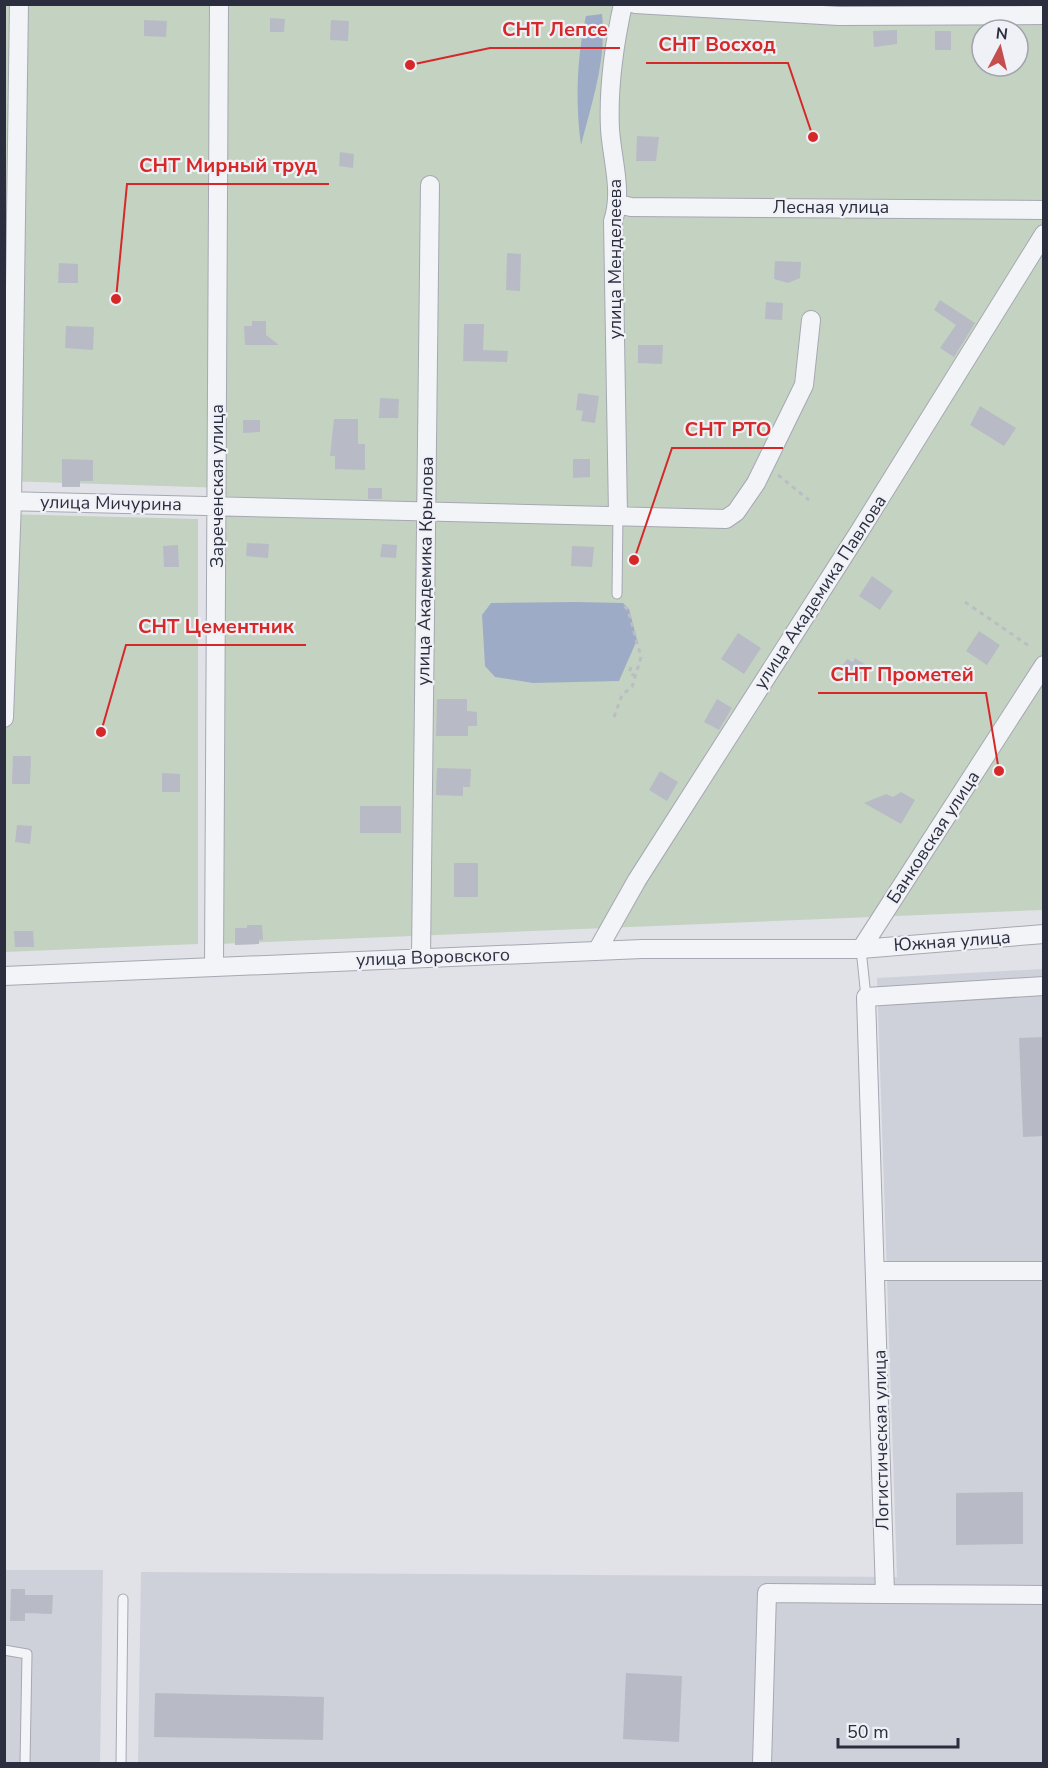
<svg xmlns="http://www.w3.org/2000/svg" width="1048" height="1768" font-family="'Nunito Sans',sans-serif">
  <style>
    .built { fill: #ced1da }
    .green { fill: #c4d2c2; fill-rule: evenodd }
    .water { fill: #9eabc6 }
    .building { fill: #b8bbc5 }
    .lines { fill: none; stroke-linecap: round; stroke-linejoin: round }
    .lane-casing { stroke: #a6a8b2; stroke-width: 11 }
    .street-casing { stroke: #a6a8b2; stroke-width: 20 }
    .path { stroke: #bbbdc3; stroke-width: 3; stroke-dasharray: 4.5 4.5; stroke-linecap: butt }
    .lane { stroke: #f3f4f7; stroke-width: 9 }
    .street { stroke: #f3f4f7; stroke-width: 18 }
    .labels { text-anchor: middle; stroke-width: 4.5; stroke-linejoin: round; paint-order: stroke }
    .street-label { font-size: 18px; fill: #2a2e3f; stroke: #f0f1f6 }
    .leader { fill: none; stroke: #d62828; stroke-width: 2 }
    .callout-dot { fill: #d62828; stroke: #f0f1f6; stroke-width: 2 }
    .callout-label { font-size: 20px; text-anchor: middle; font-weight: bold; fill: #d62828; stroke: #f0f1f6; stroke-width: 4.5; stroke-linejoin: round; paint-order: stroke }
  </style>
  <rect width="100%" height="100%" fill="#e0e2e8"/>
  <path class="built" d="M1043 969V1763L138 1764 141 1572 897 1577 877 978Z
    M5 1570H103L100 1763 5 1764Z"/>
  <path class="green" d="M5 5H1043V910L219 944 226 488 5 481ZM982 30H1018V66H982Z
    M4 514 198 519V944L5 952Z"/>
  <path class="water" d="M602 14C607 59 592 102 581 145 575 103 577 56 586 16Z
    M575 602 623 603 629 609 637 640 619 681 533 683 495 677 485 666 482 615 491 603Z"/>
  <path class="building" d="M270 18 285 19 284 32H270Z
    M144 20 167 21 166 37 144 36Z
    M331 20 349 21 348 41 330 40Z
    M897 30V44L874 47 873 31Z
    M935 31H951V50H935Z
    M637 136 659 137 656 161H636Z
    M340 152 354 154 353 168 339 166Z
    M507 253 521 254 520 291 506 290Z
    M775 261 801 262 800 278 788 283 774 279Z
    M59 263 78 264V283H58Z
    M940 300 975 323 954 357 940 348 956 325 934 310Z
    M766 302 783 303 782 320 765 319Z
    M252 321H266V335L279 345H245L244 326H252Z
    M464 324H484L483 350 508 351 507 362 463 361Z
    M66 326 94 327 93 350 65 348Z
    M638 345H663L662 364 638 363Z
    M578 393 599 396 595 423 581 421 583 411 576 410Z
    M380 398 399 399 398 418H379Z
    M980 406 1016 428 1004 446 970 425Z
    M334 419H358V444H365V470L335 469V456H330Z
    M243 420H260V432L243 433Z
    M62 459 93 460V481H80V487H62Z
    M573 459H590V477L573 478Z
    M368 488H382V499H368Z
    M247 543 269 544 268 558 246 556Z
    M382 544 397 545 396 558 380 557Z
    M178 545 179 567H164L163 546Z
    M572 546 594 547 592 567 571 566Z
    M872 576 893 591 880 610 859 596Z
    M979 631 1000 645 987 665 966 651Z
    M738 633 761 648 744 674 721 659Z
    M855 658 866 665 856 681 839 671 847 659 853 662Z
    M437 699H467V711L477 712V726H468V736H436Z
    M717 699 732 708 719 730 704 722Z
    M13 756H31L30 784H12Z
    M437 768 471 769 470 787H463V796L436 795Z
    M660 771 678 782 667 801 649 790Z
    M162 773 180 774V792H162Z
    M901 792 915 800 901 824 864 803 886 794 893 797Z
    M360 806H401V833H360Z
    M17 825 32 826 30 844 15 842Z
    M454 863H478V897H454Z
    M247 925H262L263 940H259V944L235 945V928H247Z
    M14 931H33L34 947H15Z
    M1044 1037V1136L1023 1137 1019 1038Z
    M1023 1492V1544L956 1545V1493Z
    M11 1589H25V1595H53L52 1614 25 1613V1621H10Z
    M626 1673 682 1676 679 1742 623 1739Z
    M155 1693 324 1697 323 1740 154 1737Z"/>
  <g class="lines">
    <defs>
      <path id="lane" d="M617 594 618 514
        M861 949 866 997
        M4 1650 27 1654 25 1764
        M121 1764 123 1599"/>
      <path id="street" d="M635 4 839 16 1044 15
        M618 204 631 207 1044 210
        M4 501 726 519 736 512 756 483 804 385 811 320
        M618 514 613 221C623 191 612 160 610 129 608 87 614 45 623 4
        M4 718 12 501 19 4
        M861 949 1044 665
        M597 951 637 880 859 532 1044 234
        M421 957 430 185
        M214 967 219 4
        M4 976 642 949H861L1044 934
        M876 1271H1044
        M885 1594 1044 1595
        M762 1764 767 1593 885 1594 866 997 1044 986"/>
    </defs>
    <use href="#lane" class="lane-casing"/>
    <use href="#street" class="street-casing"/>
    <path class="path" d="M778 475 809 500
      M965 602 1032 648
      M631 667 629 673 636 676
      M614 717 622 695 632 687 641 657 628 610 623 604"/>
    <use href="#lane" class="lane"/>
    <use href="#street" class="street"/>
  </g>
  <g class="labels">
    <g class="street-label">
      <text x="831" y="213">Лесная улица</text>
      <text transform="translate(615 259) rotate(-90)" y="6">улица Менделеева</text>
      <text transform="translate(217 486) rotate(-90)" y="6">Зареченская улица</text>
      <text transform="translate(111 503) rotate(1)" y="6">улица Мичурина</text>
      <text transform="translate(425 571) rotate(-89)" y="6">улица Академика Крылова</text>
      <text transform="translate(820 592) rotate(-57)" y="6">улица Академика Павлова</text>
      <text transform="translate(933 837) rotate(-57)" y="6">Банковская улица</text>
      <text transform="translate(952 941) rotate(-4)" y="6">Южная улица</text>
      <text transform="translate(433 957) rotate(-2)" y="6">улица Воровского</text>
      <text transform="translate(881 1440) rotate(-91)" y="6">Логистическая улица</text>
    </g>
  </g>
  <path class="leader" d="M410 65L490 48H620M813 137L788 63H646M116 299L127 184H329M634 560L672 448H783M101 732L126 645H306M999 771L986 693H818"/>
  <g class="callout-dot">
    <circle cx="410" cy="65" r="6"/>
    <circle cx="813" cy="137" r="6"/>
    <circle cx="116" cy="299" r="6"/>
    <circle cx="634" cy="560" r="6"/>
    <circle cx="101" cy="732" r="6"/>
    <circle cx="999" cy="771" r="6"/>
  </g>
  <g class="callout-label">
    <text x="555" y="36">СНТ Лепсе</text>
    <text x="717" y="51">СНТ Восход</text>
    <text x="228" y="172">СНТ Мирный труд</text>
    <text x="728" y="436">СНТ РТО</text>
    <text x="216" y="633">СНТ Цементник</text>
    <text x="902" y="681">СНТ Прометей</text>
  </g>
  <rect width="1048" height="1768" fill="none" stroke="#2a2e3f" stroke-width="12"/>
  <g transform="translate(1000 48) rotate(7)"><circle r="28" fill="#f0f1f6" stroke="#a1a3ad" stroke-width="1.5"/>
  <path d="M0-4.5L10 22L0 15L-10 22Z" fill="#c54d4e"/>
  <text y="-9" font-size="16" font-weight="bold" text-anchor="middle" fill="#2a2e3f">N</text>
  </g>
  <path d="M838 1738v9h120v-9" fill="none" stroke="#2a2e3f" stroke-width="3"/>
  <text x="847" y="1738" font-size="18" fill="#2a2e3f" stroke="#f0f1f6" stroke-width="4.5" paint-order="stroke">50 m</text>
</svg>
